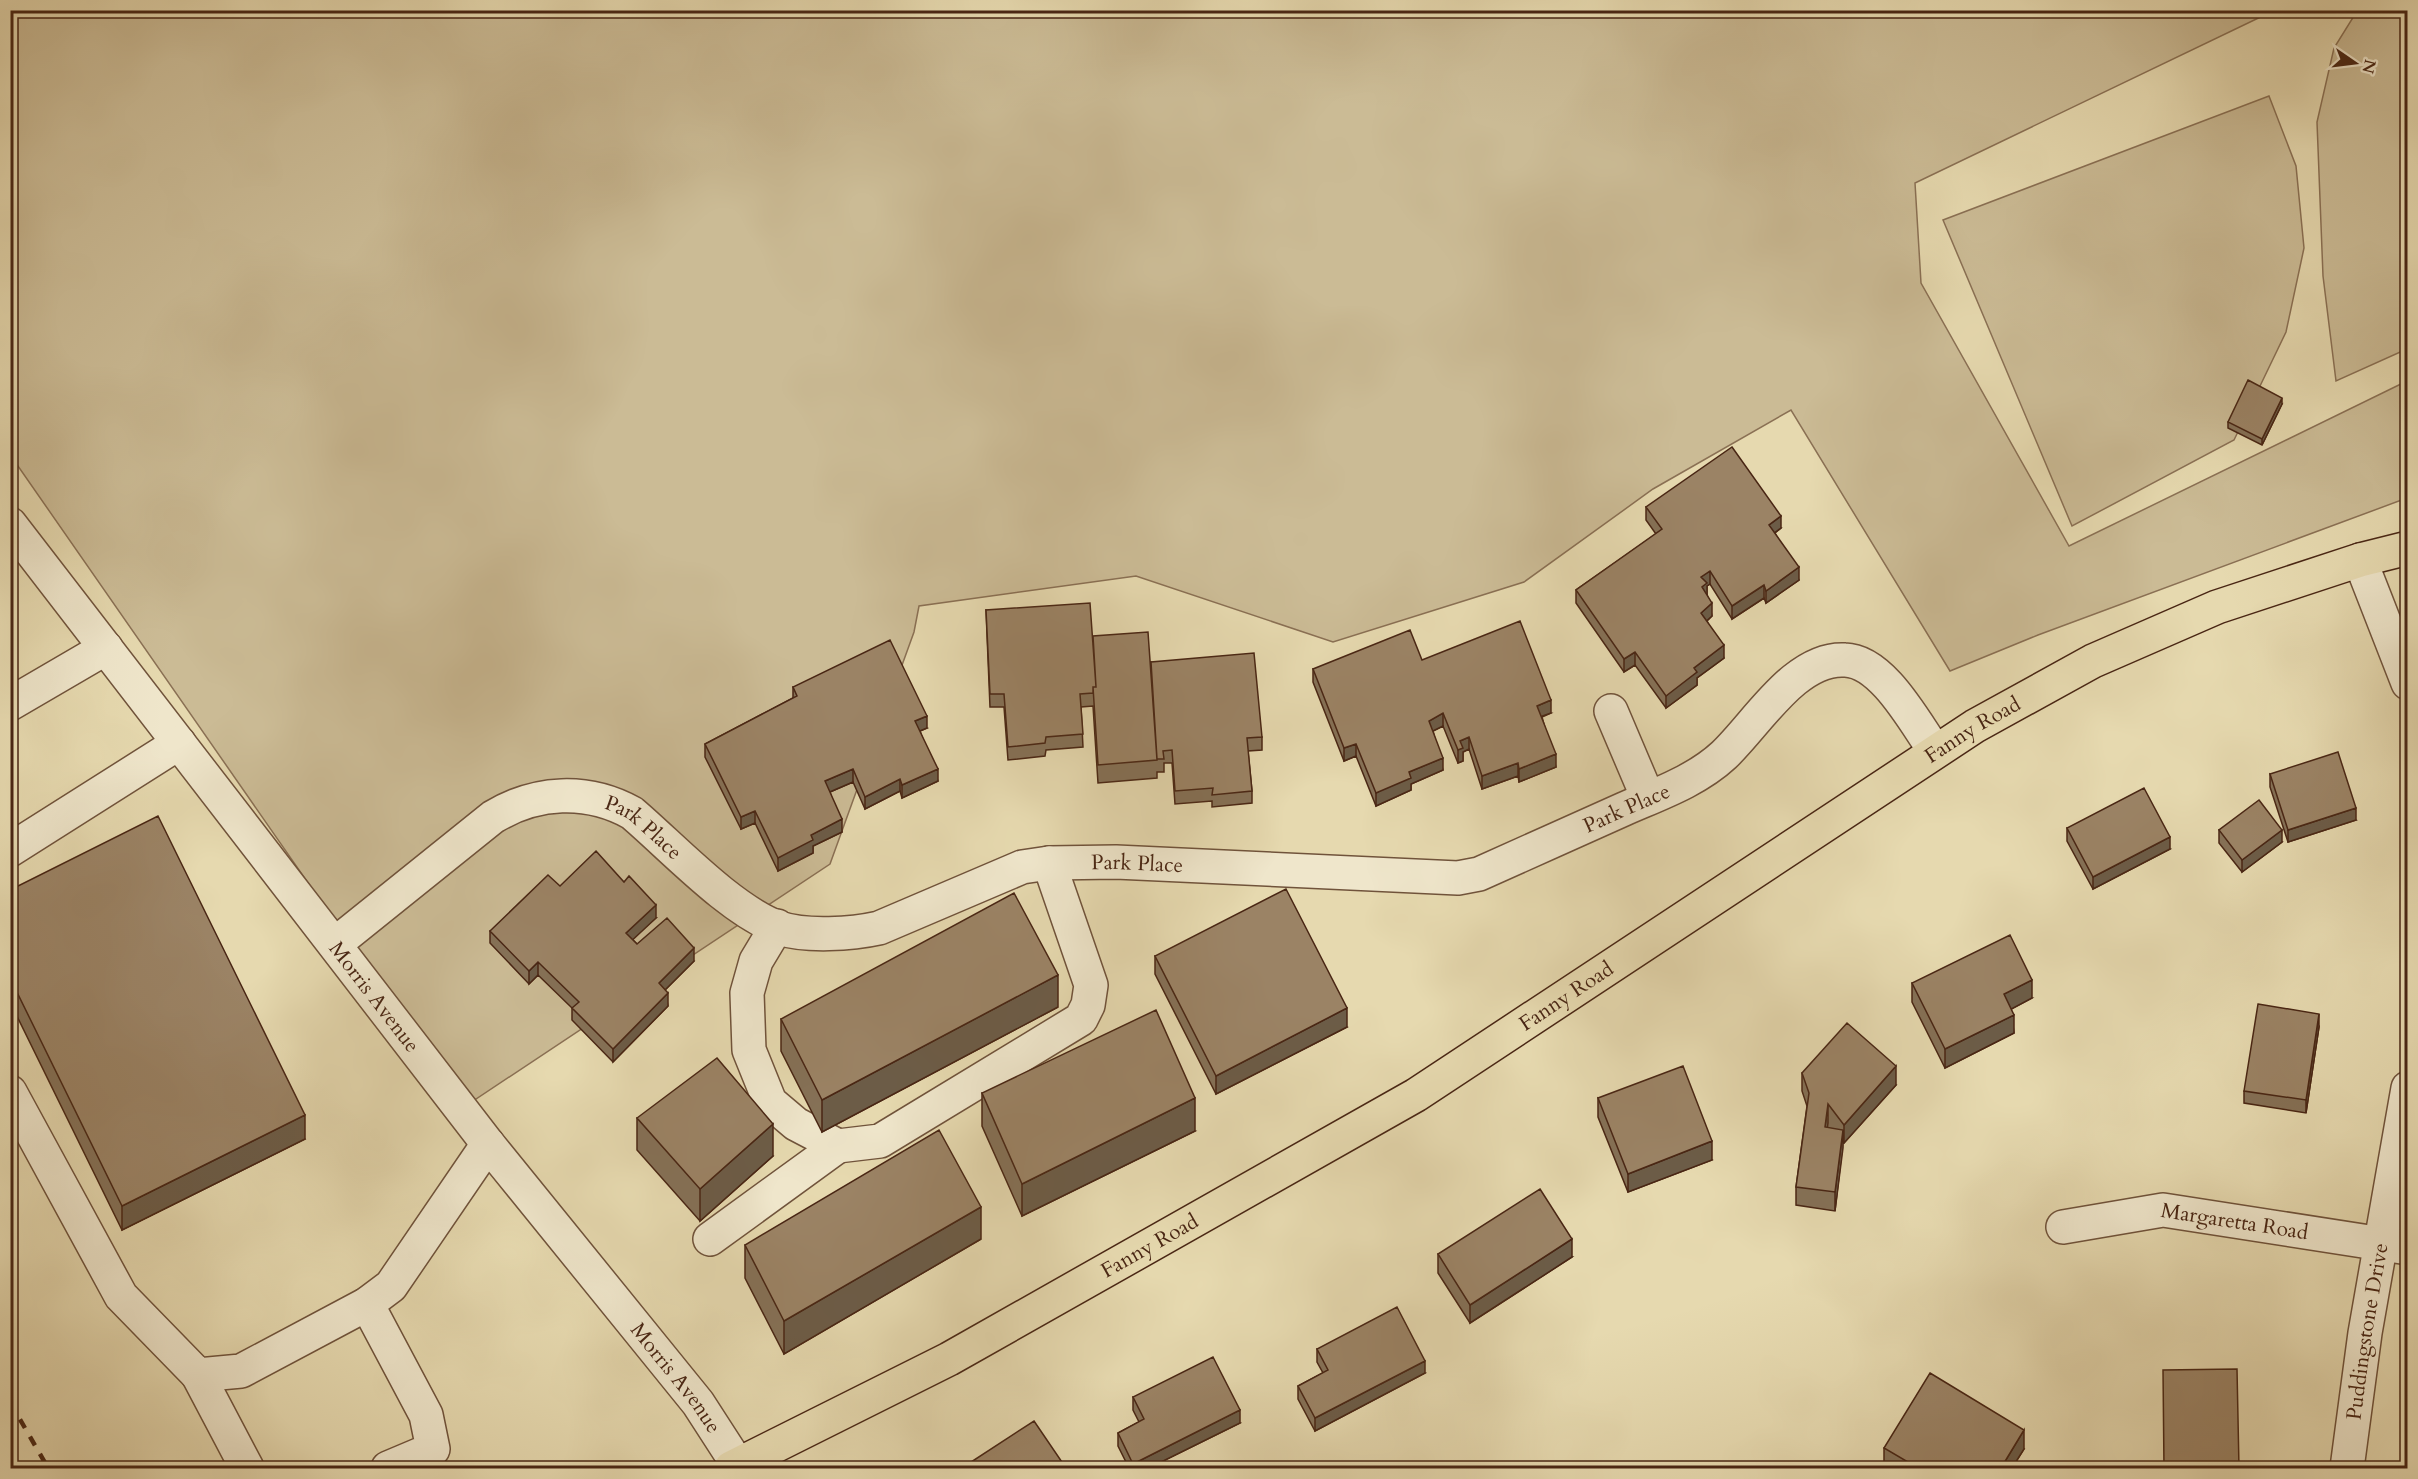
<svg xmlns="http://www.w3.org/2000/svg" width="2418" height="1479" font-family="Cardo,serif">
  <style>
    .green { fill: #cbbb95; stroke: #8a7054; stroke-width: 1.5 }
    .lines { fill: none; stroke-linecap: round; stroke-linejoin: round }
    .minor-casing { stroke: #70533b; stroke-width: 36 }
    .major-casing { stroke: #492614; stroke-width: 36 }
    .minor { stroke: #efe6cb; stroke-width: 33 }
    .major { stroke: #e6d9af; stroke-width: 33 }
    .rail { stroke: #492614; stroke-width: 4.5; stroke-dasharray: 10 10; stroke-linecap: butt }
    .wall { fill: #857157; stroke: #492614; stroke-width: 1.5 }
    .shaded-wall { fill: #6c5c47; stroke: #492614; stroke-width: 1.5 }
    .building { fill: #9b8365; stroke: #492614; stroke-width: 1.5 }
    .labels { text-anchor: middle; stroke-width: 5; stroke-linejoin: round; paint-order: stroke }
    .street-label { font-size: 21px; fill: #492614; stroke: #efe6cb }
  </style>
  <rect width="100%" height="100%" fill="#e6d9af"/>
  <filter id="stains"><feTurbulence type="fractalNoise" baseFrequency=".00333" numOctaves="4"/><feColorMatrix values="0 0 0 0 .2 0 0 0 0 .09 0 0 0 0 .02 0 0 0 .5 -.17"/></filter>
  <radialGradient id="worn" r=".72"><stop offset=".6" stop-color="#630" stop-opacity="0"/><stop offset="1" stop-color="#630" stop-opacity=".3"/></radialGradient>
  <path class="green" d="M10 11H2273L1915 183 1921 283 2069 546 2407 381V498L2038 635 1950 671 1791 410 1653 489 1524 582 1333 642 1136 576 919 606 914 632 830 864 464 1107 11 456Z
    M2357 11H2407V349L2336 381 2323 276 2317 122 2334 48Z
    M2269 96 2296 166 2304 248 2286 332 2234 440 2072 526 1943 220Z"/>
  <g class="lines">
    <defs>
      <g id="minor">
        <path id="s1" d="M10 524 488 1144 698 1403 740 1468"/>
        <path d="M2360 560 2408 683"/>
        <path d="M10 704 106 648"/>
        <path d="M1611 711 1648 798"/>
        <path d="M10 850 179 743"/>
        <path d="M777 926 756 961 747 993 749 1050 770 1102 796 1124 838 1146 880 1141 1081 1019 1088 1005 1091 985 1049 863"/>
        <path id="s2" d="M335 944 493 817C536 791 587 788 632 813 672 847 730 910 779 928 806 937 852 934 879 928L1022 867 1049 863 1116 862 1458 878 1479 874C1527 852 1576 831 1624 809 1658 794 1696 781 1724 755 1757 724 1795 657 1845 660 1883 661 1915 723 1935 751"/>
        <path d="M10 1092 121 1296 198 1375 241 1371 367 1304 391 1286 488 1144"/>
        <path id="s3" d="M2063 1227 2163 1210 2408 1248"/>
        <path d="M710 1239 838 1146"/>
        <path d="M367 1304 426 1415 433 1449 388 1468"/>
        <path d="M198 1375 247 1468"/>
        <path id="s4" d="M2347 1468 2365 1333 2408 1088"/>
      </g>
      <g id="major">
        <path id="s5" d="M731 1468 949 1359 1416 1095 1975 726 2093 661 2217 607 2360 560 2408 548"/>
      </g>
    </defs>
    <use href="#minor" class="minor-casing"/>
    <use href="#major" class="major-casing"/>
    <use href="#minor" class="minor"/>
    <use href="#major" class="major"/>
    <path class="rail" d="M10 1402 48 1468"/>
  </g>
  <path class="wall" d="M2282 404 2262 445 2228 428V422Z
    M1646 507 1781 528 1775 533 1799 580 1766 603 1764 598 1732 619 1710 584 1707 586V594L1712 616 1707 621 1724 658 1697 678V685L1666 708 1635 665 1624 672 1576 603V590L1656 534 1646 520Z
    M986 610 1093 645 1151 662 1262 737V750L1248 751 1252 791V803L1212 807V801L1175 804 1172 763H1164V772H1157V778L1098 783 1093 706 1081 707 1083 747 1046 750 1045 756 1008 760 1004 707H990Z
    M1313 669 1551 713 1542 717 1556 767 1519 782 1518 776 1482 789 1469 749 1463 752V761L1458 763 1443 726 1433 731 1443 770 1411 784V790L1376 806 1356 756 1344 761 1313 682Z
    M793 687 927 728 920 731 938 781 902 798 900 791 865 809 853 782 830 792 842 832 813 846V853L778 871 755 823 741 829 705 757V744L793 698Z
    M2270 774 2356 820 2288 842 2270 787Z
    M2067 828 2170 849 2093 889 2067 841Z
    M2219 830 2282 842 2242 872 2219 843Z
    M10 890 305 1139 122 1230 10 1002Z
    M656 918 632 939 637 944 694 961 665 990 668 1006 613 1062 572 1020V1008L538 975 529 984 490 943V931Z
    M1155 956 1347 1027 1216 1094 1155 974Z
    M1912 983 2032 998 2011 1009 2014 1033 1945 1068 1912 1002Z
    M1058 1007 822 1132 781 1051V1019Z
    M2319 1027 2306 1113 2244 1103V1091Z
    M1802 1073 1896 1085 1844 1143 1843 1142 1835 1211 1796 1205V1187L1807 1106 1802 1091Z
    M982 1093 1195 1131 1022 1216 982 1126Z
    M1598 1098 1712 1160 1628 1192 1598 1117Z
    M637 1118 773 1156 700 1221 637 1150Z
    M981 1239 784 1354 745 1278V1245Z
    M1438 1254 1572 1257 1470 1323 1438 1273Z
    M1317 1349 1425 1373 1315 1431 1298 1399V1386L1323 1373 1317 1362Z
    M1133 1397 1240 1423 1149 1468H1129L1118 1446V1433L1139 1422 1133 1410Z
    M1884 1448 2024 1449 2012 1468H1887L1884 1467Z"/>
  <path class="shaded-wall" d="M2282 398V404L2262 445V439Z
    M1781 516V528L1769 537V525Z
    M1799 567V580L1766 603V591Z
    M1710 571V584L1707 586V596L1701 590V577Z
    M1764 585V598L1732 619V606Z
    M1712 603V616L1701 626V613Z
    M1724 645V658L1697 678V685L1666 708V696L1694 668Z
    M1635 652V665L1624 672V659Z
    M1551 700V713L1537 718V706Z
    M1443 713V726L1429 733V721Z
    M927 716V728L915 733V721Z
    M1469 737V749L1463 752V761L1458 763V750L1460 741Z
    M1356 744V756L1344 761V748Z
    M1556 754V767L1519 782V769Z
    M1443 758V770L1411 784V790L1376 806V793L1409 772Z
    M1518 763V776L1482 789V776Z
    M853 769V782L825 794V781Z
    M938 769V781L902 798V785Z
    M900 779V791L865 809V797Z
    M2356 808V820L2288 842V830Z
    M755 811V823L741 829V817Z
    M842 819V832L813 846V853L778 871V858L811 835Z
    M2282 830V842L2242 872V860Z
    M2170 837V849L2093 889V877Z
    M656 905V918L626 946V933Z
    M694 948V961L659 996V983Z
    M538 962V975L529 984V971Z
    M1058 975V1007L822 1132V1100Z
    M2032 980V998L2004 1013V994Z
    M668 993V1006L613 1062V1049Z
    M1347 1008V1027L1216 1094V1076Z
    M2319 1014V1027L2306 1113V1100Z
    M2014 1015V1033L1945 1068V1049Z
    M1896 1066V1085L1844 1143V1125Z
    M1195 1098V1131L1022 1216V1184Z
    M1828 1104V1123L1825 1145V1127Z
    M305 1115V1139L122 1230V1206Z
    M773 1124V1156L700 1221V1189Z
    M1843 1130V1148L1835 1211V1192Z
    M1712 1141V1160L1628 1192V1174Z
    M981 1207V1239L784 1354V1321Z
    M1572 1239V1257L1470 1323V1305Z
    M1425 1361V1373L1315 1431V1418Z
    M1240 1410V1423L1149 1468H1133V1464Z
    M2024 1430V1449L2012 1468H2001Z"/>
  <path class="building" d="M2248 380 2282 398 2262 439 2228 422Z
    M1732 447 1781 516 1769 525 1799 567 1766 591 1764 585 1732 606 1710 571 1701 577 1707 583 1702 587 1712 603 1701 613 1724 645 1694 668 1697 672 1666 696 1635 652 1624 659 1576 590 1662 529 1646 507Z
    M1090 603 1096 687H1093V693L1080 694 1083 734 1046 737 1045 743 1008 747 1004 694H990L986 610Z
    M1520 621 1551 700 1537 706 1556 754 1519 769 1518 763 1482 776 1469 737 1460 741 1463 748 1458 750 1443 713 1429 721 1443 758 1409 772 1411 778 1376 793 1356 744 1344 748 1313 669 1410 630 1422 660Z
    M1148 632 1157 760 1098 765 1093 687H1096L1093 636Z
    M890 640 927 716 915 721 938 769 902 785 900 779 865 797 853 769 825 781 842 819 811 835 813 840 778 858 755 811 741 817 705 744 797 696 793 687Z
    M1254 653 1262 737 1247 738 1252 791 1212 795 1213 788 1175 791 1172 750 1163 751 1164 759H1157L1151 662Z
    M2338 752 2356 808 2288 830 2270 774Z
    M2144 788 2170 837 2093 877 2067 828Z
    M2259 800 2282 830 2242 860 2219 830Z
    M158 816 305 1115 122 1206 10 978V890Z
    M596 851 624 882 629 876 656 905 626 933 637 944 667 918 694 948 659 983 668 993 613 1049 572 1008 579 1002 538 962 529 971 490 931 548 875 560 886Z
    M1286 889 1347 1008 1216 1076 1155 956Z
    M1014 893 1058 975 822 1100 781 1019Z
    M2010 935 2032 980 2004 994 2014 1015 1945 1049 1912 983Z
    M2258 1004 2319 1014 2306 1100 2244 1091Z
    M1156 1010 1195 1098 1022 1184 982 1093Z
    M1847 1023 1896 1066 1844 1125 1828 1104 1825 1127 1843 1130 1835 1192 1796 1187 1809 1093 1802 1073Z
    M717 1058 773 1124 700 1189 637 1118Z
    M1683 1066 1712 1141 1628 1174 1598 1098Z
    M939 1130 981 1207 784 1321 745 1245Z
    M1540 1189 1572 1239 1470 1305 1438 1254Z
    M1397 1307 1425 1361 1315 1418 1298 1386 1328 1370 1317 1349Z
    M1213 1357 1240 1410 1133 1464 1118 1433 1144 1419 1133 1397Z
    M2237 1369 2239 1468H2164L2163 1370Z
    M1930 1373 2024 1430 2001 1468H1918L1884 1448Z
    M1034 1421 1066 1468H971L968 1464Z"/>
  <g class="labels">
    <g class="street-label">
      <text dy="7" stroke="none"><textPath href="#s5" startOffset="1446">Fanny Road</textPath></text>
      <text dy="7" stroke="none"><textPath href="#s2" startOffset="1412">Park Place</textPath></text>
      <text dy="7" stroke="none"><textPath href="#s2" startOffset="366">Park Place</textPath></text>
      <text dy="7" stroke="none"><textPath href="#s2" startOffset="908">Park Place</textPath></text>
      <text dy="7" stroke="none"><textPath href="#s5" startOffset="960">Fanny Road</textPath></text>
      <text dy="7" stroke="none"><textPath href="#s1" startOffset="597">Morris Avenue</textPath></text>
      <text dy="7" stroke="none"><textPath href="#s3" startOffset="174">Margaretta Road</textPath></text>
      <text dy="7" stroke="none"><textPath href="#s5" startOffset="474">Fanny Road</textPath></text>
      <text dy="7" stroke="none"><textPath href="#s4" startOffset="138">Puddingstone Drive</textPath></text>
      <text dy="7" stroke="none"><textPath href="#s1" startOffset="1083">Morris Avenue</textPath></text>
    </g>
  </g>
  <rect width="2418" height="1479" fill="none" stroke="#e6d9af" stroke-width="36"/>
  <rect x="12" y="12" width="2394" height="1455" fill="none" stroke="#492614" stroke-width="3"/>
  <rect x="18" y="18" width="2382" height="1443" fill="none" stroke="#492614" stroke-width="1.5"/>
  <g transform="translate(2355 63) rotate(104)" stroke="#efe6cb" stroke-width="4.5" paint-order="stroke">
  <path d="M0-4.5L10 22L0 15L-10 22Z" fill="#492614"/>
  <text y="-9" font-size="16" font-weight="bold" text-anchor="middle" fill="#492614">N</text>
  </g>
  <rect width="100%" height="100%" filter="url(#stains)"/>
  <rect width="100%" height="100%" fill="url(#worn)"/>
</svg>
